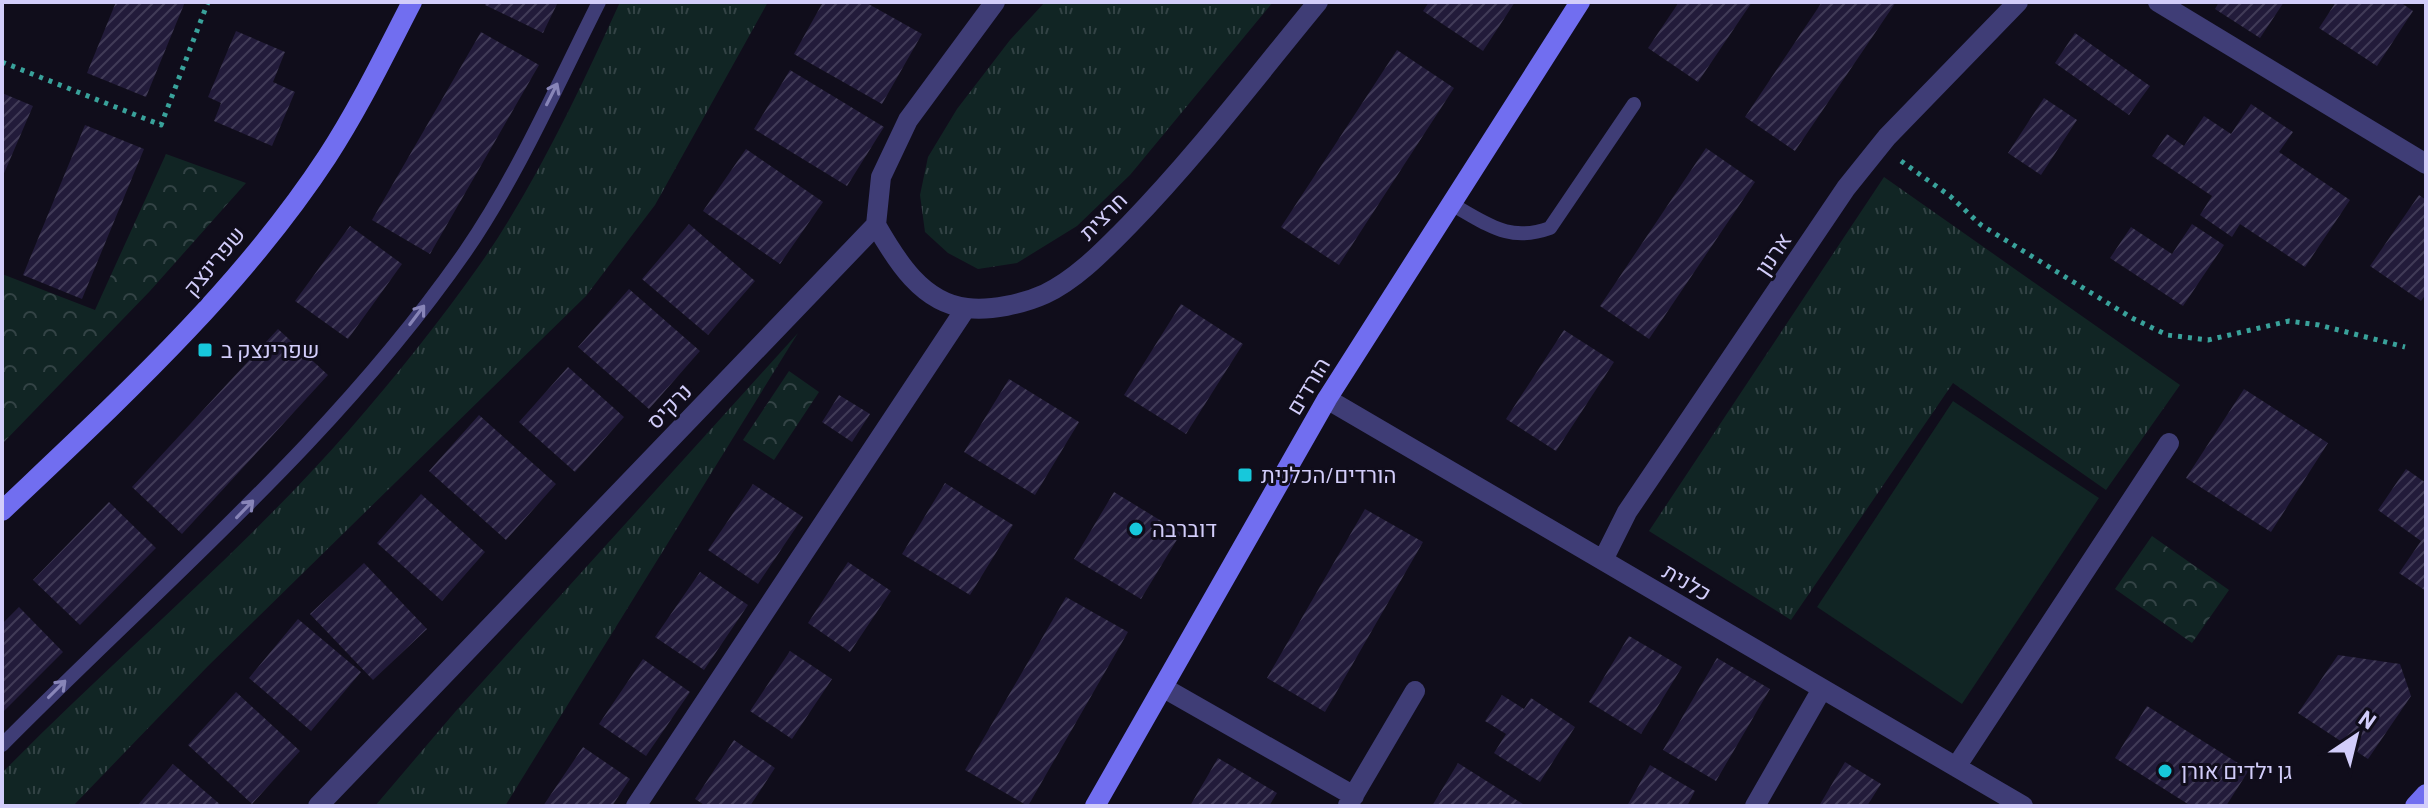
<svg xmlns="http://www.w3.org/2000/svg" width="2428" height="808" font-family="Barlow,Heebo,sans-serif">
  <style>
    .grass { fill: url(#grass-tufts) }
    .forest { fill: url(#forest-crowns) }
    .garden { fill: #112524 }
    .building { fill: url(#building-hatch) }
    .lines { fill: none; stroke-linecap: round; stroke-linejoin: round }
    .path { stroke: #39a29b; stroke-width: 5; stroke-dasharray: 4 6; stroke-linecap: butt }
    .lane { stroke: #3f3d76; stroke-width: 14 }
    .street { stroke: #3f3d76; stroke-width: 20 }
    .secondary { stroke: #716ef0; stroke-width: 20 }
    .oneway { stroke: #8885b8 }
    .poi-dot { fill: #17c8db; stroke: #100d1b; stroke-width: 3 }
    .labels { text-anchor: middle; stroke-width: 6; stroke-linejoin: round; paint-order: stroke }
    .street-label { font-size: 22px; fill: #d2cdfa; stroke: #100d1b }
    .poi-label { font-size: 22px; fill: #d2cdfa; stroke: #100d1b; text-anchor: start }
  </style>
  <defs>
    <pattern id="grass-tufts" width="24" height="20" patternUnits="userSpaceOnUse" patternTransform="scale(2)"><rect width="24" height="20" fill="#112524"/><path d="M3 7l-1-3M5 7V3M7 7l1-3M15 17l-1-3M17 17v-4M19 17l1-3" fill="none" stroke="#334345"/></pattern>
    <pattern id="forest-crowns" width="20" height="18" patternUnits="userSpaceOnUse" patternTransform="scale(2)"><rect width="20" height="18" fill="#112524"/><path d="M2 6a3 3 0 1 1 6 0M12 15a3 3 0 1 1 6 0" fill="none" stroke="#334345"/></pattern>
    <pattern id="building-hatch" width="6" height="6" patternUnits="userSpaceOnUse" patternTransform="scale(2)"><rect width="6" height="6" fill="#221b3a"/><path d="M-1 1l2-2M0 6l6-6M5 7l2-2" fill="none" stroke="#413b57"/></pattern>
  </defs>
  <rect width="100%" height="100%" fill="#100d1b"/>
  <path class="grass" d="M620 2H768L655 205 586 296 208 666 73 806H2V773C116 656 243 552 350 429 396 376 441 320 481 263 535 185 581 88 620 2Z
    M1045 2H1273L1130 175 1077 226 1017 263 978 269 948 253 925 232 920 195 928 157 957 109 1010 40Z
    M1884 177 2180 385 2106 490 1953 383 1791 620 1649 531Z
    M798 333 505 806H375L455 712Z"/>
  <path class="forest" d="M166 154 246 183 150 291 2 444V274L95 310Z
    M789 371 819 392 774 460 743 440Z
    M2152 536 2229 590 2192 643 2115 589Z"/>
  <path class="garden" d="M1953 401 2099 498 1962 704 1817 607Z"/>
  <path class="building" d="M116 2H185L146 97 87 73Z
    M486 2H558L543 33 485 5Z
    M823 2H865L922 34 882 104 794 54Z
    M1429 2H1515L1483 51 1423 11Z
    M1679 2H1752L1698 82 1648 48Z
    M1822 2H1896L1795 151 1745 117Z
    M2219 2H2284L2260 38 2215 9Z
    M2336 2H2400L2413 11 2377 66 2319 28Z
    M236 31 285 52 273 82 295 92 272 146 214 121 221 103 208 97Z
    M481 32 539 65 430 254 372 220Z
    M2075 33 2150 86 2129 115 2055 63Z
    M1397 50 1454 88 1339 265 1281 227Z
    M790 70 884 127 847 186 754 129Z
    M2 93 33 106 2 178Z
    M2044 98 2077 120 2041 175 2008 153Z
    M2251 104 2293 132 2279 152 2350 200 2305 267 2240 224 2232 237 2200 215 2212 196 2152 156 2167 134 2184 146 2204 116 2231 134Z
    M85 125 144 149 82 299 23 275Z
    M1706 148 1755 182 1649 339 1600 306Z
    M746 149 823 202 780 264 703 211Z
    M2419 195 2426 200V294L2421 301 2370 266Z
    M689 224 755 281 708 335 642 279Z
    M2192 224 2224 245 2183 306 2110 258 2131 227 2172 254Z
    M350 226 402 264 348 339 295 301Z
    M629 289 700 351 649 409 578 347Z
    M1181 304 1243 344 1186 434 1124 395Z
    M278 329 328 375 182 534 132 487Z
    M1564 330 1614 362 1556 451 1506 419Z
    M568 367 624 417 575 472 519 422Z
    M1009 379 1079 422 1035 495 964 452Z
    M2244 389 2328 443 2271 532 2186 478Z
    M839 395 870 414 852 442 822 422Z
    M479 415 556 484 506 540 429 471Z
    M2406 469 2426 483V591L2399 573 2421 541 2378 510Z
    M945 483 1013 525 970 595 902 554Z
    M753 484 803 517 758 584 708 550Z
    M1114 492 1181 533 1141 599 1074 559Z
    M421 494 485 552 442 601 377 543Z
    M109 502 156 548 80 625 33 580Z
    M1365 509 1423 542 1325 712 1267 678Z
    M848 562 891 591 850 652 808 623Z
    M364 563 427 629 373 680 310 614Z
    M700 572 748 605 704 670 655 637Z
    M1066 597 1128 632 1028 806 965 770Z
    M19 607 63 652 2 713V624Z
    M298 619 361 672 311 731 249 678Z
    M1629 636 1682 667 1641 734 1589 702Z
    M790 651 832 679 792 739 750 711Z
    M2338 655 2400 664 2411 696 2368 759 2298 713Z
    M1717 658 1770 689 1716 781 1663 750Z
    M643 659 690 692 646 756 599 724Z
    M236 692 300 751 252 804 188 745Z
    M1502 695 1524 709 1531 698 1575 727 1540 782 1494 753 1506 734 1485 721Z
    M2147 706 2249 770 2226 806H2191L2115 758Z
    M734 740 775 768 750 806H706L695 799Z
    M583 747 630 779 612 806H543Z
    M1218 758 1277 793 1269 806H1190Z
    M1845 762 1881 784 1867 806H1819Z
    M1458 763 1526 806H1432Z
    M173 764 222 806H137Z
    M1650 765 1695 791 1687 806H1627Z"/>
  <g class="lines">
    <path class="path" d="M2 62 161 125 208 2
      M1901 161 1950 196 1981 225 2132 318 2167 335 2208 340 2289 321 2319 325 2405 347"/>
    <path class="lane" d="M1451 204C1488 224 1508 243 1550 228L1634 104
      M2 745C161 584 335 439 465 252 518 175 557 85 599 2"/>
    <path class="street" d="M2158 2 2426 164
      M876 225C896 260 922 303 967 308 990 311 1023 304 1045 294 1077 279 1104 250 1129 225 1197 155 1256 77 1318 2
      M1327 399 2023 806
      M1603 560 1627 512 1846 188 1887 137 2018 2
      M1164 688 1354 796
      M1956 767 2169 443
      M1348 805 1415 691
      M318 806 876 225 881 177 908 120 995 2
      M636 806 966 308
      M1755 806 1822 689"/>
    <path class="secondary" d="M2 511C118 401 239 291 327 157 359 108 385 54 412 2
      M1095 806 1327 399 1580 2
      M2415 806 2426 794"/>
  </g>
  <defs><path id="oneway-shaft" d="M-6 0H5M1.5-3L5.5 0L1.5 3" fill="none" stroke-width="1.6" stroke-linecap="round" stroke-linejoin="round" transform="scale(2)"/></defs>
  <g class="oneway">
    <use href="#oneway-shaft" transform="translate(552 94) rotate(-63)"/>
    <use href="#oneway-shaft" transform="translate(417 315) rotate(-53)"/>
    <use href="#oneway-shaft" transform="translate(245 509) rotate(-46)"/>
    <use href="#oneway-shaft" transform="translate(57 689) rotate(-45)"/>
  </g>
  <g class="poi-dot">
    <rect x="197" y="342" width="16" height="16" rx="4"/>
    <rect x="1237" y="467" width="16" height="16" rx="4"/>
    <circle cx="1136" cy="529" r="8"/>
    <circle cx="2165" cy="771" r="8"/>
  </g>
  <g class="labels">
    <g class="street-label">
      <text transform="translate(1103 216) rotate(-45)" y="8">חרצית</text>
      <text transform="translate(1773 254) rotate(-56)" y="8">ארנון</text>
      <text transform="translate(214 261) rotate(-50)" y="8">שפרינצק</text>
      <text transform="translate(1308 386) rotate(-59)" y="8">הורדים</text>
      <text transform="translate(669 406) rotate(-46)" y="8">נרקיס</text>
      <text transform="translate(1687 582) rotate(30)" y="8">כלנית</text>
    </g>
    <g class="poi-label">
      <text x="221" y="358">שפרינצק ב</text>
      <text x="1261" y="483">הורדים/הכלנית</text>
      <text x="1152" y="537">דוברבה</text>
      <text x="2181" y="779">גן ילדים אורן</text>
    </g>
  </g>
  <rect width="2428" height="808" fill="none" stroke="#d2cdfa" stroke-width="8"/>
  <g transform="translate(2356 736) rotate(35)" stroke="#100d1b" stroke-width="6" paint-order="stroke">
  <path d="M0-6L14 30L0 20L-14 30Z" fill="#d2cdfa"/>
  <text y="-12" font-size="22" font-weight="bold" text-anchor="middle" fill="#d2cdfa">N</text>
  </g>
</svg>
